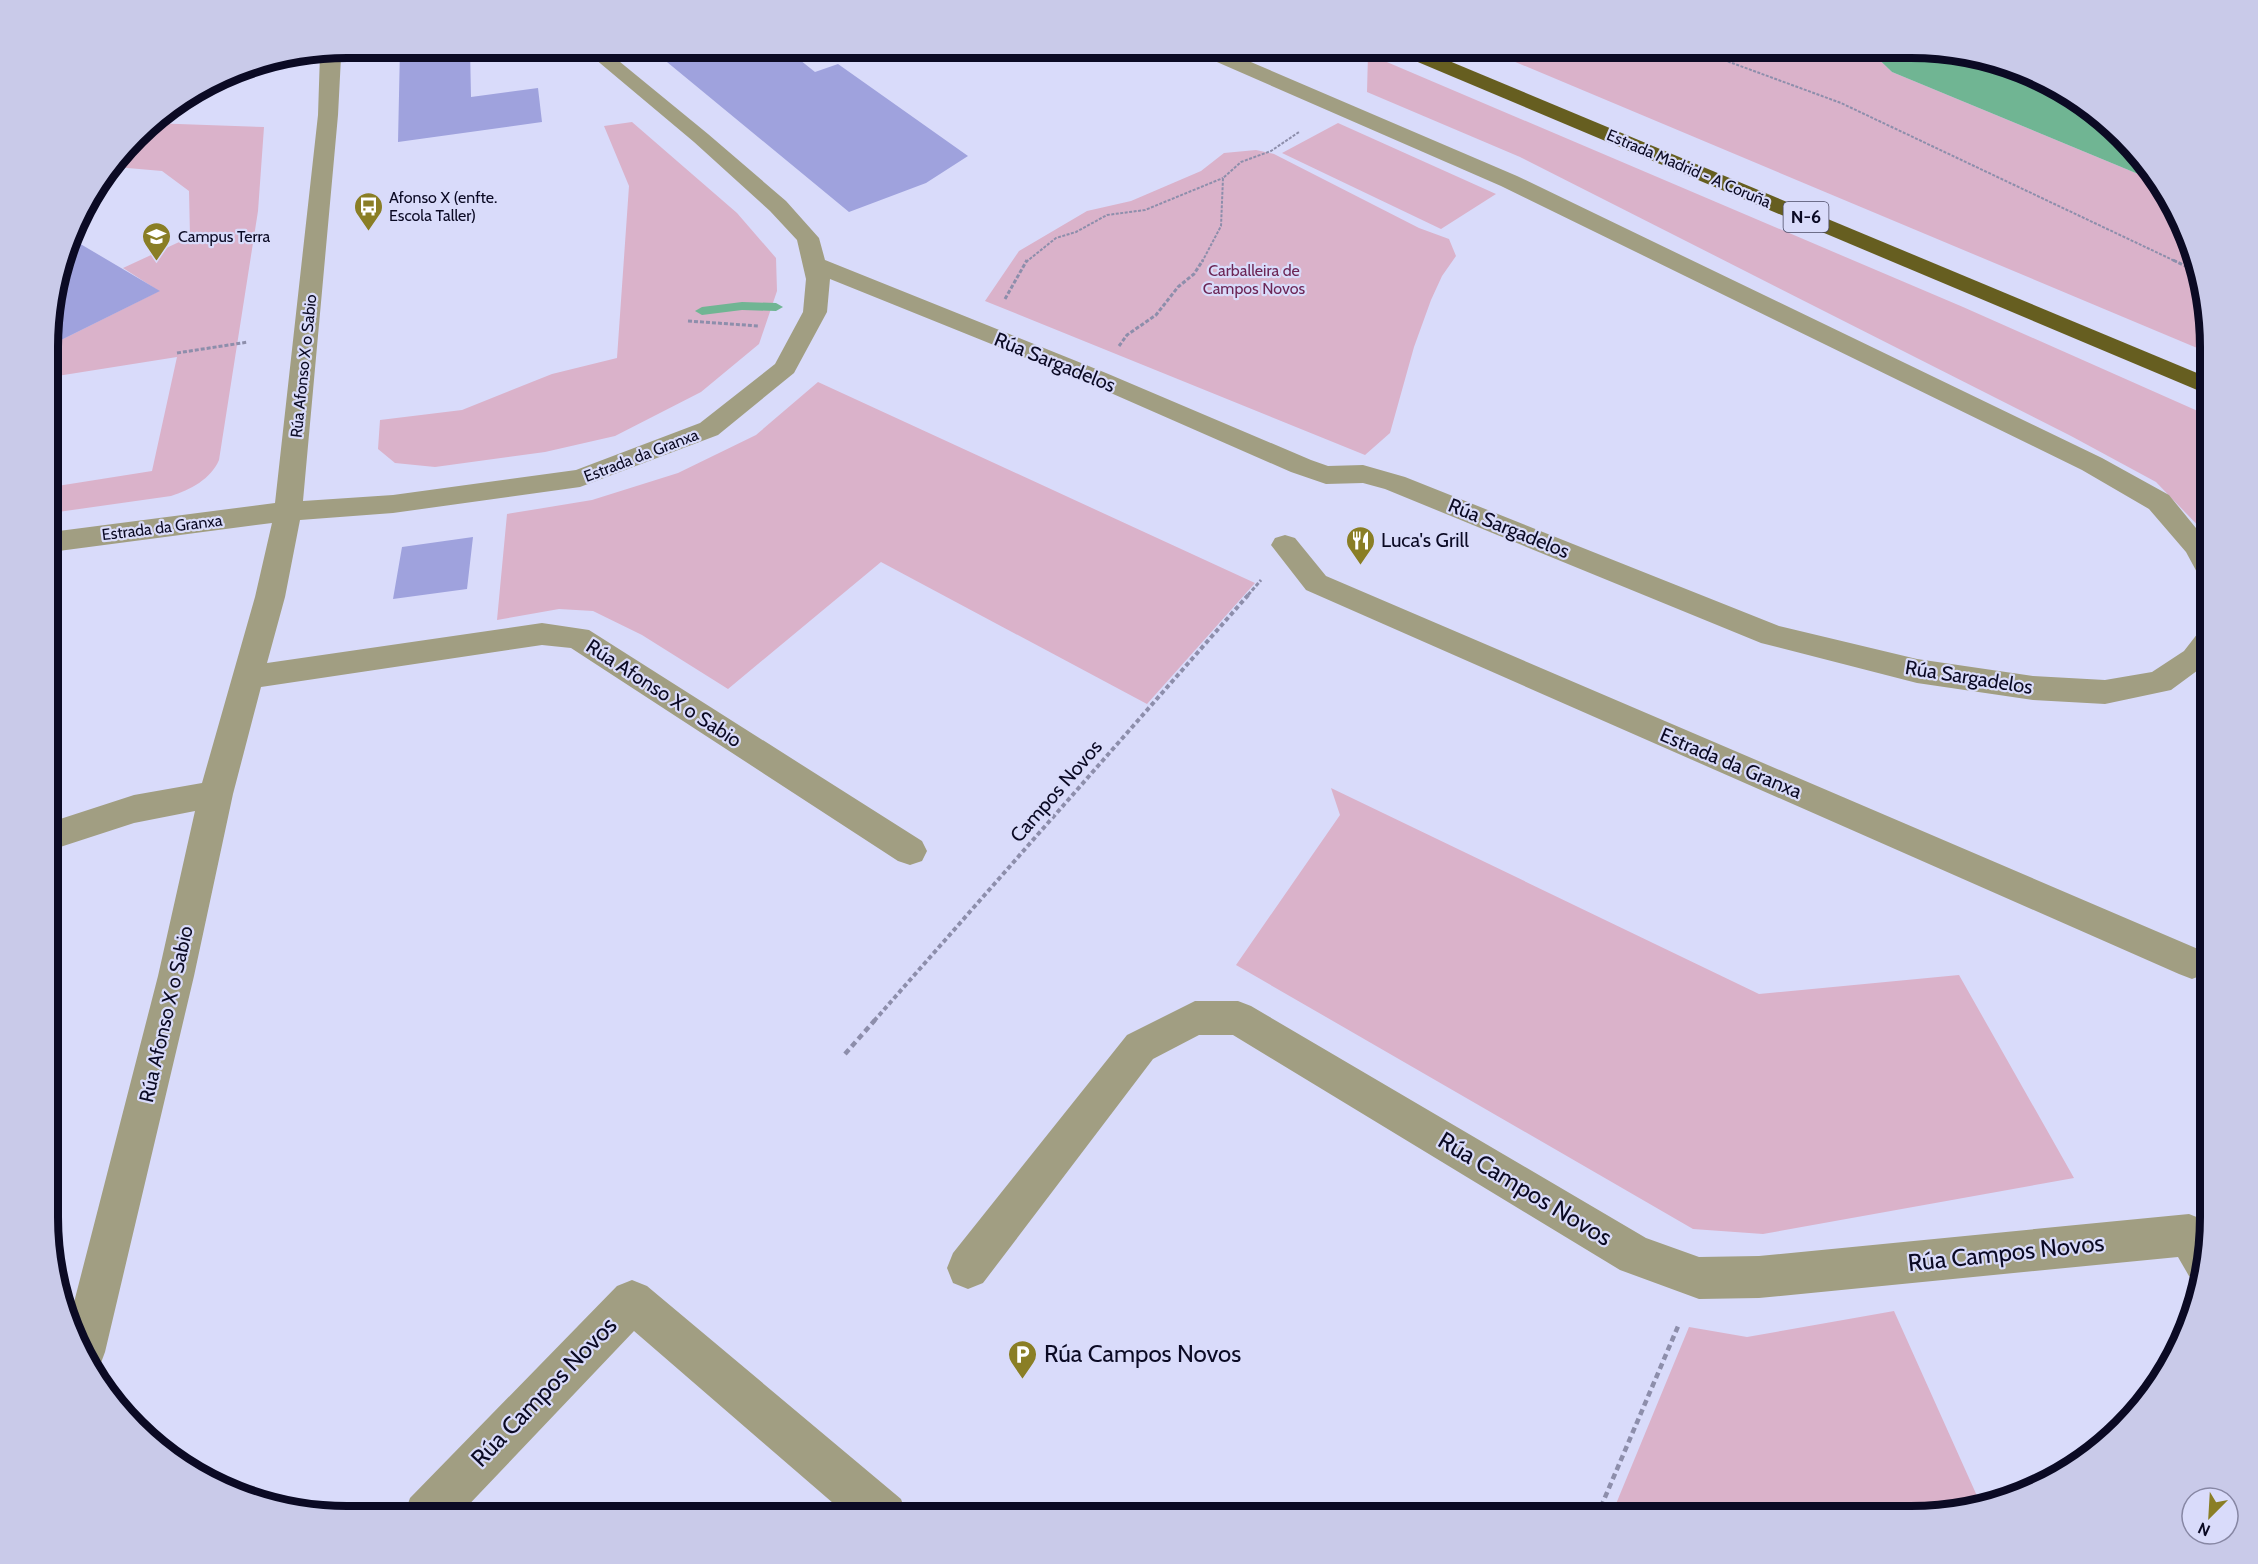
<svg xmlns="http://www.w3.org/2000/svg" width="2258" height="1564" font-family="Cabin,sans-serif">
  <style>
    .green { fill: #dab2ca }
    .water { fill: #70b593 }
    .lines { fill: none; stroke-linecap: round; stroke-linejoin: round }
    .stream { fill: #70b593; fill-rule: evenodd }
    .building { fill: #9fa2dd }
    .path-far3 { stroke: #8d8eab; stroke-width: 2; stroke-dasharray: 3 1.5; stroke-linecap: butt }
    .path-far2 { stroke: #8d8eab; stroke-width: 3; stroke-dasharray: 4 2; stroke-linecap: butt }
    .path-far1 { stroke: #8d8eab; stroke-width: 4; stroke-dasharray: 4.5 3; stroke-linecap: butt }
    .path { stroke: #8d8eab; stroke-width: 4.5; stroke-dasharray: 6 4; stroke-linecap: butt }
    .minor { fill: #a19e82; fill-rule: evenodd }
    .trunk { fill: #665e20; fill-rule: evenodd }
    .labels { text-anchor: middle; stroke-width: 4.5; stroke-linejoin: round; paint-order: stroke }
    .far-street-label { font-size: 16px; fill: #0b0a24; stroke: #d9dbfa }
    .far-poi-label { font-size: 16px; fill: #0b0a24; stroke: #d9dbfa; text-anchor: start }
    .far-park-label { font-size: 16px; fill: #6c2656; stroke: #d9dbfa }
    .shield { fill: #d9dbfa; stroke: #494964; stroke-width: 1.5 }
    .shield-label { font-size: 18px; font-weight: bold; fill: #0b0a24 }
    .street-label { font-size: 20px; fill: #0b0a24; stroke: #d9dbfa }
    .poi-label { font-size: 20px; fill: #0b0a24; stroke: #d9dbfa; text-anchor: start }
    .near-street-label { font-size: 24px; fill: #0b0a24; stroke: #d9dbfa }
    .near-poi-label { font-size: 24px; fill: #0b0a24; stroke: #d9dbfa; text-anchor: start }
    .rim { fill: none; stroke: #0b0a24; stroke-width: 8 }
  </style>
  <rect width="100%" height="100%" fill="#d9dbfa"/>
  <path class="green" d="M1482 48 1868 49 1892 72 2155 181C2193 224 2209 296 2209 353Z
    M1368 54 1963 307 2209 416V537L2156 482 2071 436 1520 157 1367 92Z
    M632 122 737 213 776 258 777 291 759 344 701 392 615 436 545 452 435 467 395 463 378 449 380 420 462 410 552 374 617 358 629 186 604 126Z
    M150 123 264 127 258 211 219 460C211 479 190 490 171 496L51 513V487L152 471 177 357 51 377V345L159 291 123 268 190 237 189 191 162 171 116 167Z
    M1338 123 1496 194 1441 229 1282 153Z
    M1256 150 1274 154 1419 228 1449 239 1456 256 1442 276 1431 300 1414 347 1390 433 1365 455 985 301 1019 251 1087 211 1131 201 1201 171 1224 153Z
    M818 382 1255 583 1147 704 881 562 728 689 642 635 593 611 559 609 497 620 507 514 592 500 678 473 756 435Z
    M1331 788 1759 994 1959 975 2074 1178 1763 1234 1693 1229 1236 965 1340 815Z
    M1894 1311 1982 1507 1910 1516H1611L1689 1327 1747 1337Z"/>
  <path class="water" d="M1868 49H1929L2007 64 2092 110 2155 181 1892 72Z"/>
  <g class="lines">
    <path class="stream" d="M742 302 776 303 783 307 776 311 742 310 702 315 695 311 702 307Z"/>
  </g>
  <path class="building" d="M400 48H470L471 97 538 88 542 122 398 142Z
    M650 48H785L815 72 838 64 968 156 926 183 849 212Z
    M72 239 160 291 51 345V309Z
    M473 537 467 589 393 599 402 547Z"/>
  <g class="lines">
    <path class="path-far3" d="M1694 49 1841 103 2177 262
      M1026 262 1056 238 1076 232 1107 215 1145 210 1223 178
      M1202 262 1221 226 1223 178 1241 162 1271 151 1299 132"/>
    <path class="path-far2" d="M2173 260 2200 273
      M1005 299 1027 260
      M688 321 759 326
      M1119 346 1127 335 1156 315 1178 287 1194 274 1203 260
      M177 353 248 342
      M1248 595 1261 580"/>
    <path class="path-far1" d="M874 1021 1249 594"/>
    <path class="path" d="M845 1054 875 1020
      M1597 1516 1679 1324"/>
    <path class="minor" d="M582 48H603L708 134 786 201 819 238 825 260 1106 373 1311 460 1328 466 1363 465 1405 477 1779 626 1917 659 2033 676 2105 680 2152 672 2184 651 2198 633 2209 630V662L2171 690 2105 704 2033 700 1917 683 1761 643 1385 489 1363 483 1326 484 1291 472 1088 383 830 279 827 312 794 373 718 435 580 487 393 513 300 520 285 597 267 663 542 623 589 630 922 841 927 851 922 861 910 865 898 861 571 648 542 645 261 687 233 794 194 976 105 1352 99 1368 92 1370 88 1366 71 1314 158 976 195 811 134 823 51 850V822L134 795 202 783 255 597 272 523 51 552V532L275 503 318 115 320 54 337 50 341 57 338 115 303 501 393 495 576 470 700 423 775 364 803 312 806 279 797 240 770 211 694 142Z
      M1192 48H1218L1517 176 2102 458 2169 495 2209 544V579L2199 576 2186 552 2149 509 2082 470 1501 186 1194 52Z
      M1285 535 1295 538 1326 576 2205 952 2209 961 2205 974 2192 979 2179 974 1306 590 1271 545 1275 538Z
      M1195 1001H1238L1251 1006 1646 1238 1699 1257 1759 1256 2189 1214 2204 1220 2209 1230 2200 1281 2189 1276 2178 1257 1759 1298 1699 1299 1620 1270 1233 1035H1199L1153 1059 983 1283 968 1289 953 1283 947 1268 953 1253 1127 1035Z
      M632 1280 647 1286 901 1499 907 1516H848L634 1331 459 1515H404L410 1498 617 1286Z"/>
    <path class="trunk" d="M1392 48H1418L2209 378V395L1394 52Z"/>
  </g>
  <defs>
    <symbol id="bus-pin" viewBox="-11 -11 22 30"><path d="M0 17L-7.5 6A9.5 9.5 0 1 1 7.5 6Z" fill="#8a7e25" stroke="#d9dbfa"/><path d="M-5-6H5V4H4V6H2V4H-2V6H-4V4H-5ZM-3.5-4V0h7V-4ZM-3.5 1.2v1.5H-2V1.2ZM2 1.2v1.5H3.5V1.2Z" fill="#fff"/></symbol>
    <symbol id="university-pin" viewBox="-11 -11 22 30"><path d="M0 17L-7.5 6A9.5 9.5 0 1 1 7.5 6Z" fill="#8a7e25" stroke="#d9dbfa"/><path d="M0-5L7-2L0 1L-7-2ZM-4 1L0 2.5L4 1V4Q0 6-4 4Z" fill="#fff"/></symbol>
    <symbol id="restaurant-pin" viewBox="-11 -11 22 30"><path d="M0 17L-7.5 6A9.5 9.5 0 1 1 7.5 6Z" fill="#8a7e25" stroke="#d9dbfa"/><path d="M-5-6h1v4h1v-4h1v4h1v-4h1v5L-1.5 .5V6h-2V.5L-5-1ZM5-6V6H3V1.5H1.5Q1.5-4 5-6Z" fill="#fff"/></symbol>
    <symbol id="parking-pin" viewBox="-11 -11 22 30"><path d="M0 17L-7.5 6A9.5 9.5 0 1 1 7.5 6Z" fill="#8a7e25" stroke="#d9dbfa"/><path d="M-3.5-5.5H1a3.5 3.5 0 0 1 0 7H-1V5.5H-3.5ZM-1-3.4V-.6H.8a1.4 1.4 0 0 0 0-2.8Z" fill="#fff"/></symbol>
  </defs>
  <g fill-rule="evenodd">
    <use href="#bus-pin" x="352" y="190" width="33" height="45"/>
    <use href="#university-pin" x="140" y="220" width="33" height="45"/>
    <use href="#restaurant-pin" x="1344" y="524" width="33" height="45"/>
    <use href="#parking-pin" x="1006" y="1338" width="33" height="45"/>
  </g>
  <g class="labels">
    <g class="far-street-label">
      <text transform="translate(1689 168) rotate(23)" y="6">Estrada Madrid - A Coruña</text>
      <text transform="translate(303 366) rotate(-84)" y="6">Rúa Afonso X o Sabio</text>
      <text transform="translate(641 455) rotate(-21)" y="6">Estrada da Granxa</text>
      <text transform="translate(162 527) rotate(-7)" y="6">Estrada da Granxa</text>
    </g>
    <g class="far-poi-label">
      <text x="389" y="203">Afonso X (enfte.<tspan x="389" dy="18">Escola Taller)</tspan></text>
      <text x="178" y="242">Campus Terra</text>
    </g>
    <g class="far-park-label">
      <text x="1254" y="276">Carballeira de<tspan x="1254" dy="18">Campos Novos</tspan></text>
    </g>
    <rect class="shield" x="1783.5" y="202" width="45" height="30" rx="4.5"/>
    <g class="shield-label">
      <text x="1806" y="223">N-6</text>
    </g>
    <g class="street-label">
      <text transform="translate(1055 362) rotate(22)" y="7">Rúa Sargadelos</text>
      <text transform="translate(1509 528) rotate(22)" y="7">Rúa Sargadelos</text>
      <text transform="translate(1969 677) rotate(9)" y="7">Rúa Sargadelos</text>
      <text transform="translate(664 693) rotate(33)" y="7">Rúa Afonso X o Sabio</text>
      <text transform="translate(1731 763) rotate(23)" y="7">Estrada da Granxa</text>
      <text transform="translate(1056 791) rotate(-49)" y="7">Campos Novos</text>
      <text transform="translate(166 1014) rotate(-77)" y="7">Rúa Afonso X o Sabio</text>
    </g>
    <g class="poi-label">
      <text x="1381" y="547">Luca's Grill</text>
    </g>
    <g class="near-street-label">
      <text transform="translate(1525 1189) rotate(31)" y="8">Rúa Campos Novos</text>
      <text transform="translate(2006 1253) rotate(-6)" y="8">Rúa Campos Novos</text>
      <text transform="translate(544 1392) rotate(-46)" y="8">Rúa Campos Novos</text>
    </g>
    <g class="near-poi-label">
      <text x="1044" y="1362">Rúa Campos Novos</text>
    </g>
  </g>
  <path d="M0 0H2258V1564H0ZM347 58H1911A289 289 0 0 1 2200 347V1217A289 289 0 0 1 1911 1506H347A289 289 0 0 1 58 1217V347A289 289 0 0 1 347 58Z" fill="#c9cae9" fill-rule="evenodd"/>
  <path class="rim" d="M347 58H1911A289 289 0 0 1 2200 347V1217A289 289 0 0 1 1911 1506H347A289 289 0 0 1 58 1217V347A289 289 0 0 1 347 58Z"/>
  <g transform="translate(2210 1516) rotate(204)"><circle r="28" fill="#d9dbfa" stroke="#8787a4" stroke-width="1.5"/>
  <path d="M0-4.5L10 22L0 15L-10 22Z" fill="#8a7e25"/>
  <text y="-9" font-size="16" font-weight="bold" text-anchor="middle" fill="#0b0a24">N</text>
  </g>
</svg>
